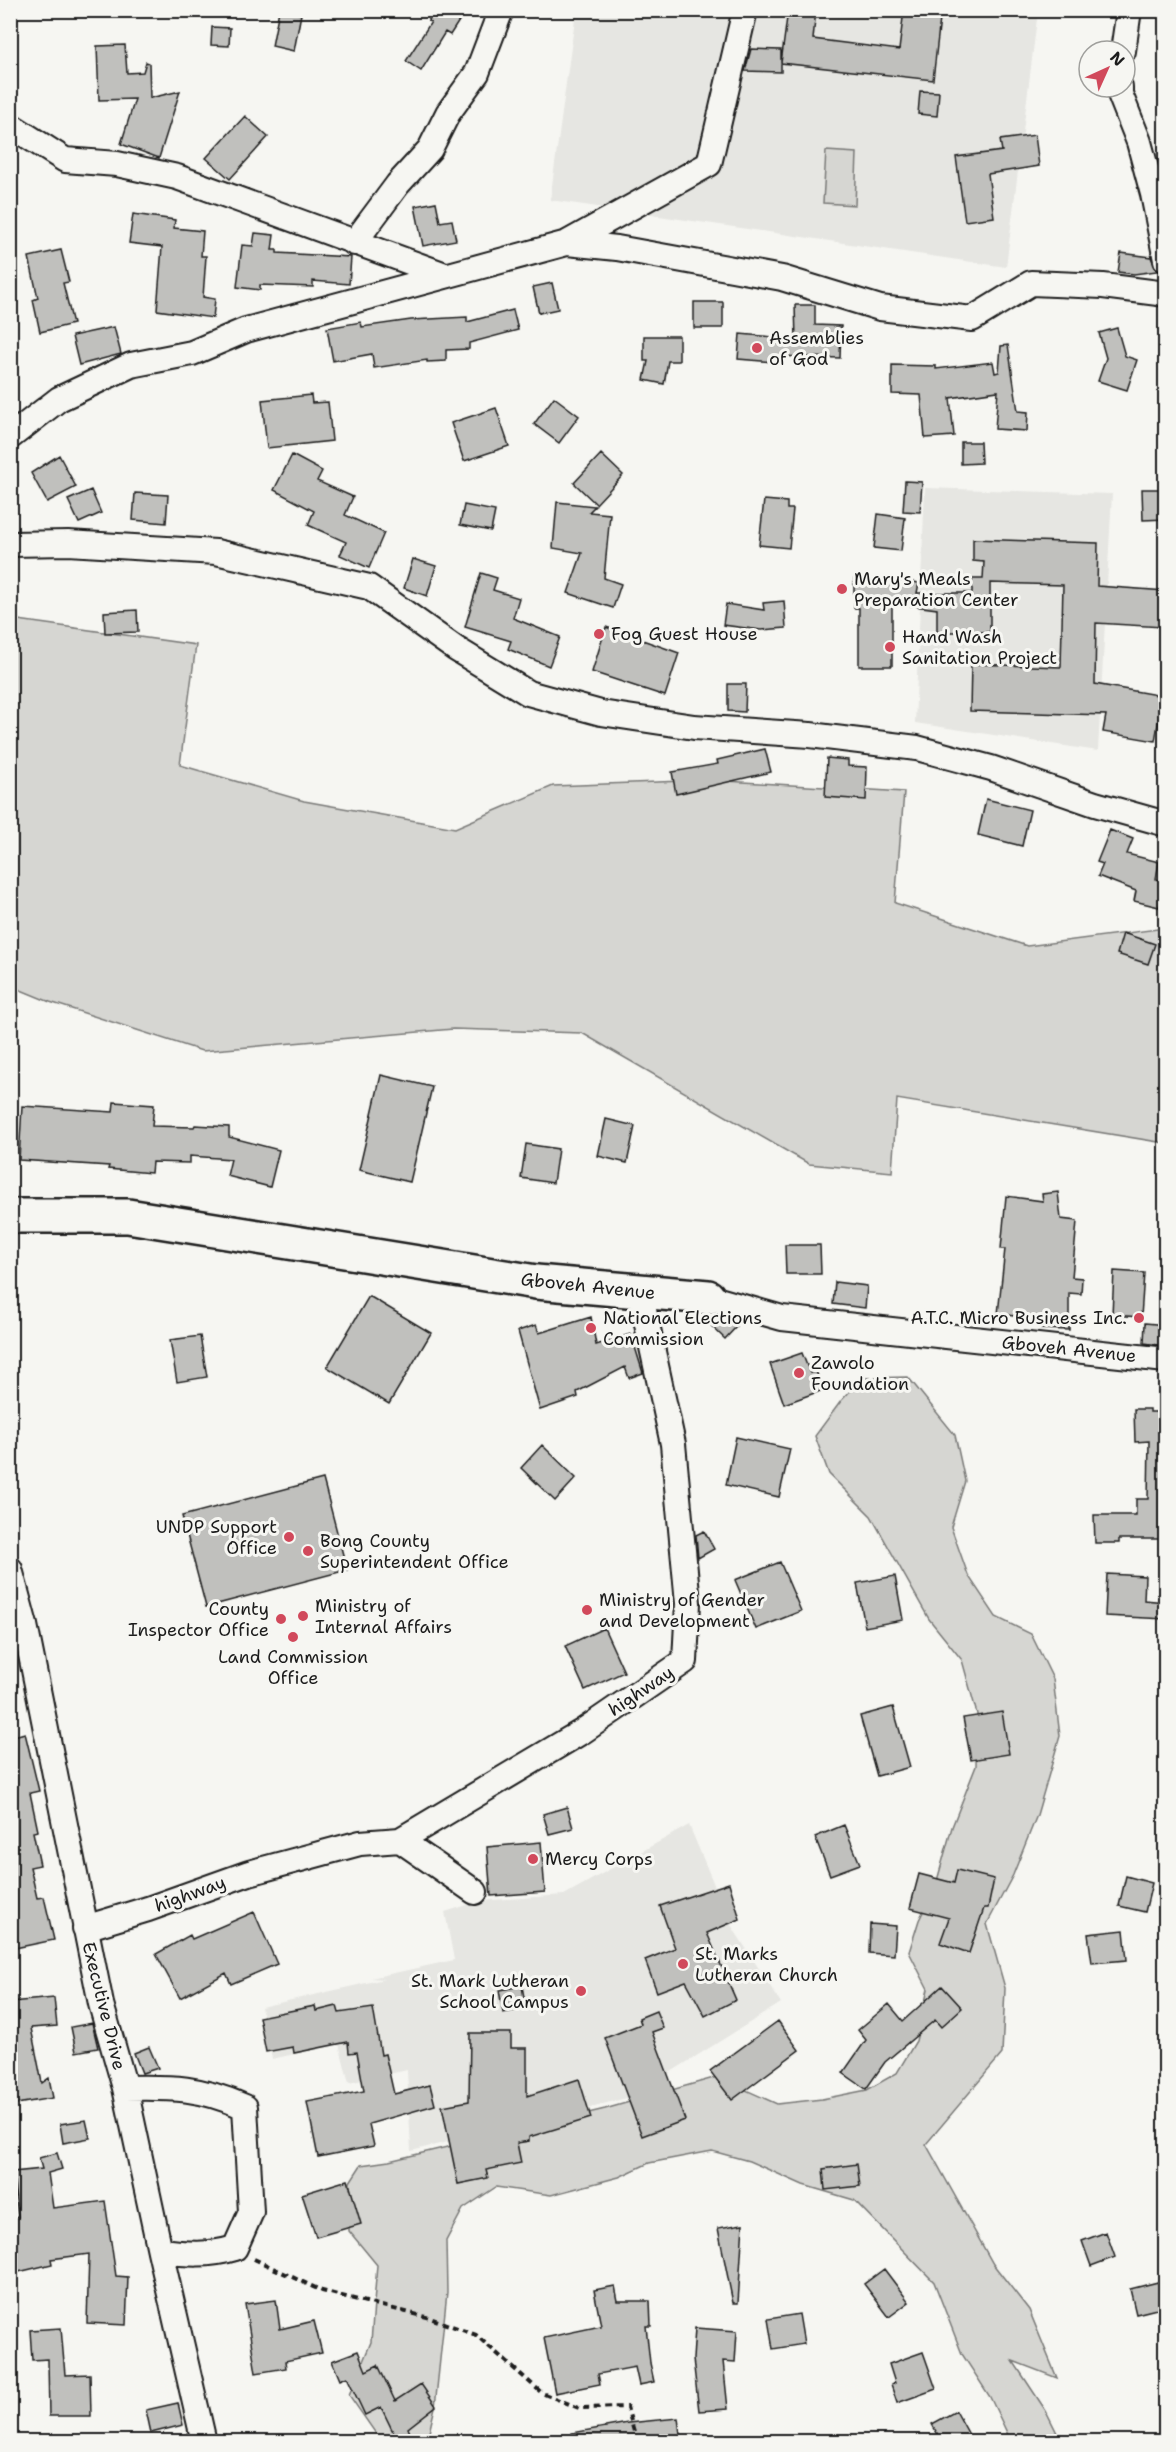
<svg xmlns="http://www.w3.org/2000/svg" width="1176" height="2452" font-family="'Shantell Sans',sans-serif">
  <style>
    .built { fill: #e6e6e2 }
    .green { fill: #d6d6d2; stroke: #797977; stroke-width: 1.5 }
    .building { fill: #c0c0bd; stroke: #1c1c1c; stroke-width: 1.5 }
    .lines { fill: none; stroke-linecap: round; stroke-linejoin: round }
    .street-casing { stroke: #1c1c1c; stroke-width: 28 }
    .primary-casing { stroke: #1c1c1c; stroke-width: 38 }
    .path { stroke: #1c1c1c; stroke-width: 4; stroke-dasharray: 6 4.5; stroke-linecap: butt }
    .street { stroke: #f6f6f2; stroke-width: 24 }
    .primary { stroke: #f6f6f2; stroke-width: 33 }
    .poi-dot { fill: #d1495b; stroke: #f6f6f2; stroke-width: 2 }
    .labels { text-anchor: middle; stroke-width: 6; stroke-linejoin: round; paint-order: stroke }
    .poi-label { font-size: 18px; fill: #1c1c1c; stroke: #f6f6f2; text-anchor: start }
    .street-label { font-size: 18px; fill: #1c1c1c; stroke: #f6f6f2 }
  </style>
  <rect width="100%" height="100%" fill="#f6f6f2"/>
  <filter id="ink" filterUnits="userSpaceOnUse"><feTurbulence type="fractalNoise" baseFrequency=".0167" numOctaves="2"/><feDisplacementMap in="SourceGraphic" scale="12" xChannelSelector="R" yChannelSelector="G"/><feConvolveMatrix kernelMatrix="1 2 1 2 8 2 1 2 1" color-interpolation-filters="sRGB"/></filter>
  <g filter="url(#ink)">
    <path class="built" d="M576 11H1038L1006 267 550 200Z
      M925 488 1112 494 1098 751 915 723Z
      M689 1825 731 1925 781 2003 631 2097 411 2151 407 2070 349 2083 339 2044 272 2059 261 2007 384 1979 371 1978 454 1960 445 1912 480 1901 564 1895Z"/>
    <path class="green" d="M826 151 857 153 855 205 823 203Z
      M11 619 196 645 180 765 304 801 455 828 553 786 710 780 904 792 895 903 1027 946 1165 928V1143L897 1099 892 1172 809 1164 582 1033 453 1029 202 1051 50 1002 11 986Z
      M908 1377 955 1435 965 1481 951 1527 968 1575 996 1617 1031 1634 1053 1679 1060 1736 1037 1815 1013 1875 987 1924 1005 1988 1002 2054 926 2144 993 2264 1029 2310 1057 2378 1013 2361 1046 2411 1061 2441H1011L990 2397 962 2354 934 2282 854 2200 803 2185 749 2161 712 2151 649 2163 619 2177 551 2195 496 2187 463 2209 446 2241 447 2292 435 2407 427 2441H378L379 2438 349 2395 371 2342 377 2265 349 2231 350 2182 361 2165 389 2161 605 2109 717 2077 777 2104 822 2099 867 2090 897 2073 916 2041 928 1989 909 1952 919 1920 935 1888 952 1827 976 1766 977 1714 962 1660 929 1619 871 1516 829 1474 815 1436 841 1401 862 1378Z"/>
    <path class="building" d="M279 10 301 14 294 51 272 46Z
      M435 10H466L450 35 445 32 421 71 406 61 431 22 428 21Z
      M788 10H816L813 39 899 50 904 10H941L933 80 781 63Z
      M212 27 230 28 229 46 211 45Z
      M125 45 127 73 143 72 146 62 149 63 150 98 180 91 159 158 121 144 135 99 99 100 97 46Z
      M751 49 781 50V72L745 71Z
      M920 91 939 92 937 116 918 114Z
      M245 116 268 137 230 179 206 158Z
      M1035 135 1039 166 988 174 994 217 965 221 956 157 1002 151 1000 140Z
      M436 202 440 222 452 220 456 240 423 246 415 206Z
      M133 214 175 220 174 228 203 231 201 256H206L203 297 215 299 213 318 157 310 162 247 129 243Z
      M255 233 274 235 272 250H277V253L351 257 349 284 313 281V287L260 285V290L237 287 242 245 253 246Z
      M61 250 69 282 63 283 73 324 40 332 33 300 38 298 29 257Z
      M1121 253 1151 257 1157 271 1134 274 1118 272Z
      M552 283 558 309 539 313 533 287Z
      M694 302H723V328H694Z
      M795 305H815V325L841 326 840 358 774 356V362L738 359 740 334 796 339Z
      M513 310 518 330 469 343V349L446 350V361L427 362V360L374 368 372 354 333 361 327 328 361 322 362 327 411 320 467 317V322Z
      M114 327 121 354 79 365 72 336Z
      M1117 328 1125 356 1137 360 1127 390 1098 381 1106 358 1099 333Z
      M644 336H679V361H668L664 384 644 380 648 361H644Z
      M1008 345 1018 411 1028 412 1027 431 995 429 998 391 950 398 954 436 925 438 921 395 892 394V365L936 366V369L993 362 995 373 999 372 1001 346Z
      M311 395 312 403 328 402 332 441 267 448 262 400Z
      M554 397 579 416 559 443 534 424Z
      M496 408 509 446 464 461 451 423Z
      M961 442H980L981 463 961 464Z
      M601 454 623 475 596 504 574 483Z
      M59 455 76 487 47 502 31 473Z
      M292 455 322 471 317 481 353 497 345 515 384 533 369 568 340 555 346 542 308 525 314 511 274 490Z
      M905 481 922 482 920 512 903 511Z
      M1142 489H1166V519L1143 520Z
      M91 490 101 513 79 523 68 500Z
      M135 493 168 495 166 523 133 520Z
      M764 500 787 502V509H793L789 548 759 545Z
      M557 502 595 506 589 512 610 514 604 578 621 584 613 608 568 593 582 553 553 548Z
      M464 505 495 511 491 531 460 525Z
      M878 514 905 518 901 551 874 548Z
      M973 539 1098 543 1097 586 1166 591 1163 627 1096 623 1095 684 1163 696 1155 741 1103 732 1106 715 970 711 971 664 1061 667 1063 585 990 583V632H937V609L892 603V666H859V608H854V579H890L919 583 917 593H972V579H983L984 562 973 561Z
      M413 559 436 566 427 596 404 588Z
      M481 573 497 578 493 590 519 598 513 618 560 637 549 666 508 649 511 641 465 627Z
      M784 601 786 628 761 630 723 625 726 604 764 610 763 603Z
      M137 610 138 632 105 633 104 612Z
      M606 627 679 653 665 696 592 672Z
      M728 684H746L745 712 728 711Z
      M765 749 771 772 676 794 672 772 718 764 717 760Z
      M827 758 848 760V766L867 767 866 800 825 797Z
      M986 799 1030 810 1022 846 978 835Z
      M1110 830 1133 839 1127 854 1159 862 1156 879 1165 882 1159 907 1134 901 1136 891 1098 876 1103 864 1097 862Z
      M1123 933 1155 944 1148 964 1117 954Z
      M381 1075 432 1087 410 1182 359 1170Z
      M114 1102 154 1105 152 1126 194 1127 195 1125 229 1127V1137L279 1150 270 1187 227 1176 231 1159 190 1156V1163L152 1162 151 1173 108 1169 109 1166 19 1160 22 1106 113 1112Z
      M606 1119 635 1126 627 1163 598 1156Z
      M526 1144 558 1149 553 1183 521 1178Z
      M1058 1192 1061 1219 1077 1221 1072 1277 1082 1278 1081 1294 1069 1293V1330L1041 1329V1319L998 1314 1005 1249H1001L1006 1196 1043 1201 1042 1194Z
      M785 1245H820L821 1274H786Z
      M1114 1271 1144 1273 1141 1317 1112 1315Z
      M835 1282 867 1286 865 1308 833 1304Z
      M369 1296 431 1333 389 1404 327 1367Z
      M716 1314 728 1317 737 1326 725 1339 700 1315Z
      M591 1317 596 1345 631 1334 643 1373 629 1378 625 1367 577 1392 578 1397 540 1410 518 1331 536 1325 539 1333Z
      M1145 1323 1166 1325V1346L1144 1343Z
      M200 1336 207 1377 177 1382 170 1340Z
      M802 1353 810 1373 816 1371 823 1390 784 1404 770 1364Z
      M1134 1409H1150V1412H1166V1539H1119V1543H1095L1094 1515H1136V1499H1148L1149 1441 1135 1442Z
      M736 1437 790 1449 779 1497 726 1485Z
      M542 1445 576 1478 555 1501 521 1468Z
      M323 1479 347 1570 206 1607 182 1516Z
      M704 1531 714 1549 698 1558 696 1535Z
      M780 1562 801 1611 756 1629 735 1580Z
      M1107 1574 1145 1576 1144 1600 1166 1602V1619L1105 1616Z
      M895 1576 903 1620 865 1627 857 1583Z
      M604 1628 624 1672 585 1690 565 1646Z
      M893 1707 910 1767 877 1776 860 1716Z
      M1002 1712 1009 1754 971 1760 963 1718Z
      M25 1733 39 1791 30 1793 38 1831 33 1832 40 1865 30 1867 37 1898 44 1897 54 1940 10 1949V1737Z
      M567 1807 573 1828 549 1834 543 1814Z
      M844 1825 860 1864 830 1875 815 1837Z
      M541 1842 545 1892 491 1896 487 1847Z
      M957 1870 994 1879 988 1908H984L969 1953 940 1943 949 1918 910 1908 919 1874 954 1883Z
      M1126 1876 1152 1883 1145 1912 1119 1906Z
      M729 1883 740 1919 707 1933 736 2000 705 2016 686 1981 657 1992 645 1960 675 1948 660 1906Z
      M254 1912 277 1964 231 1984 226 1973 180 1998 156 1954 190 1935 192 1939Z
      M870 1924 896 1926 894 1955 869 1953Z
      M1124 1930 1127 1960 1092 1963 1088 1934Z
      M522 1986 526 2009 503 2013 499 1990Z
      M942 1986 962 2008 941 2027 935 2020 885 2062 866 2089 843 2073 866 2040 858 2030 889 2004 903 2021Z
      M54 1998 57 2026 31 2028 42 2083 49 2078 53 2098 10 2105V2002Z
      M315 2006 316 2011 337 2006 339 2013 373 2008 381 2055 385 2054 394 2094 430 2085 435 2105 369 2124 374 2146 318 2157 307 2102 364 2091 357 2052 349 2053 348 2042 294 2053 293 2047 266 2052 259 2017Z
      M656 2011 663 2028 652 2032 685 2120 642 2136 605 2038 641 2024 639 2018Z
      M778 2021 799 2050 732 2100 710 2071Z
      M92 2023 98 2048 76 2052 71 2027Z
      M470 2033H511V2048H527V2096L579 2079 591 2118 529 2137V2141L517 2143 521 2163 486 2170 488 2178 458 2184 442 2106 469 2101Z
      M149 2047 158 2068 142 2073 134 2053Z
      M86 2120 90 2138 63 2143 60 2124Z
      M57 2153 62 2169 48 2173 53 2208 105 2201 116 2276 128 2277 126 2325 87 2323 89 2254 51 2259 52 2264 10 2274V2219L18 2217 13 2172 42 2169 39 2158Z
      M857 2164 860 2186 825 2190 823 2169Z
      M348 2180 361 2224 316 2237 302 2194Z
      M743 2224 738 2303H733L718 2228Z
      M1106 2232 1115 2257 1091 2266 1082 2241Z
      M884 2269 909 2302 889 2317 864 2284Z
      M1158 2282 1165 2307 1136 2314 1130 2289Z
      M615 2286 618 2301H650L651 2326H646L650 2363 654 2382 639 2385 635 2367 598 2374 600 2384 555 2393 544 2338 601 2326 594 2290Z
      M276 2300 280 2329 314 2321 322 2353 285 2361 286 2368 256 2373 245 2304Z
      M799 2314 804 2344 773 2349 768 2319Z
      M61 2328 65 2375 90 2374 91 2416H49L48 2359 32 2360 30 2330Z
      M695 2328 737 2331 735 2362 723 2361 728 2409 699 2411 693 2359Z
      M358 2351 366 2371 378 2365 395 2401 421 2384 436 2406 408 2428 414 2442H398L381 2407 365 2415 347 2377 340 2380 332 2361Z
      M923 2352 936 2389 897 2403 891 2385 895 2383 889 2364Z
      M178 2403 183 2425 151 2433 146 2410Z
      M956 2411 973 2442H942L932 2424Z
      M678 2418 681 2442H573L572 2433 628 2423Z"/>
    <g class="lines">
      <defs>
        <path id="street" d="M1123 51 1129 10
          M1120 87V94L1139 142 1153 194 1166 260
          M10 125 65 160 117 164 177 177 445 275
          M354 243 398 184 430 149 448 113 477 73 501 10
          M567 243 709 164 745 10
          M10 437 59 399 131 365 192 353 246 330 567 243 617 248 782 278 880 308 972 319 1031 283 1103 286 1166 294
          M10 544 68 543 216 552 369 587 456 649 528 693 601 713 694 727 810 735 917 748 991 768 1095 804 1166 824
          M708 1297 782 1318 1166 1360
          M10 1569 25 1625 101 2004 125 2088 160 2251 204 2442
          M400 1840 583 1731 685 1661 688 1603 673 1444 640 1292
          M85 1928 148 1909 249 1873 360 1843 400 1840 475 1892
          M125 2088C173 2087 200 2087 245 2107L251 2212 235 2248C209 2256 186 2254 160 2251"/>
        <path id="primary" d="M10 1216H128L536 1282 708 1297"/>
      </defs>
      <use href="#street" class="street-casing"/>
      <use href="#primary" class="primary-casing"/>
      <path class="path" d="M254 2259 322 2291 430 2318 476 2335 542 2393 579 2408 627 2407 637 2442"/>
      <use href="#street" class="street"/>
      <use href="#primary" class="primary"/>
    </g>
  </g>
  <g class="poi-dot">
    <circle cx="757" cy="348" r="6"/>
    <circle cx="842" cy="589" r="6"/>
    <circle cx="599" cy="634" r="6"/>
    <circle cx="890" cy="647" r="6"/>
    <circle cx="1139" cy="1318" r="6"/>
    <circle cx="591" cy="1328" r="6"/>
    <circle cx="799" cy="1373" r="6"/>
    <circle cx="289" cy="1537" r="6"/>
    <circle cx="308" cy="1551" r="6"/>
    <circle cx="587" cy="1610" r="6"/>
    <circle cx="303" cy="1616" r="6"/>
    <circle cx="281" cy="1619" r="6"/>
    <circle cx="293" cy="1637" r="6"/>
    <circle cx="533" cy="1859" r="6"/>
    <circle cx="683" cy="1964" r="6"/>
    <circle cx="581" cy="1991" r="6"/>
  </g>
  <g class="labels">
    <g class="poi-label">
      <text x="769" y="344">Assemblies<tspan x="769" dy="21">of God</tspan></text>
      <text x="854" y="585">Mary's Meals<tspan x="854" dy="21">Preparation Center</tspan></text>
      <text x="611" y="640">Fog Guest House</text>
      <text x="902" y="643">Hand Wash<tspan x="902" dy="21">Sanitation Project</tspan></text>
      <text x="603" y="1324">National Elections<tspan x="603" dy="21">Commission</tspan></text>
      <text x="1127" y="1324" text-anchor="end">A.T.C. Micro Business Inc.</text>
      <text x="811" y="1369">Zawolo<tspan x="811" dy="21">Foundation</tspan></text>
      <text x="277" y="1533" text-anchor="end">UNDP Support<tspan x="277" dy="21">Office</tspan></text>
      <text x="320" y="1547">Bong County<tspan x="320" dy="21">Superintendent Office</tspan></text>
      <text x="599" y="1606">Ministry of Gender<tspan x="599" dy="21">and Development</tspan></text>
      <text x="315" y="1612">Ministry of<tspan x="315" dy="21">Internal Affairs</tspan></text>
      <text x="269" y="1615" text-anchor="end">County<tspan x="269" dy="21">Inspector Office</tspan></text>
      <text x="293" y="1663" text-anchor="middle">Land Commission<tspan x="293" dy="21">Office</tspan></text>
      <text x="545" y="1865">Mercy Corps</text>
      <text x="695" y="1960">St. Marks<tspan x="695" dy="21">Lutheran Church</tspan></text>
      <text x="569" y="1987" text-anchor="end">St. Mark Lutheran<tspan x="569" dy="21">School Campus</tspan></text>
    </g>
    <g class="street-label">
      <text transform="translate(588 1286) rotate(6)" y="6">Gboveh Avenue</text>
      <text transform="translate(1069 1349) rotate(6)" y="6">Gboveh Avenue</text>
      <text transform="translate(641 1691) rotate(-34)" y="6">highway</text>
      <text transform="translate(190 1894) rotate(-20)" y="6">highway</text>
      <text transform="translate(104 2006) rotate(76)" y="6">Executive Drive</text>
    </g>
  </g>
  <rect width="1176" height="2452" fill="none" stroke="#f6f6f2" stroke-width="36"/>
  <rect x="18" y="18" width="1140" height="2416" fill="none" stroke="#1c1c1c" stroke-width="2" filter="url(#ink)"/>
  <g transform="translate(1107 69) rotate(45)"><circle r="28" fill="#f6f6f2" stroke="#9f9f9c" stroke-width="1.5"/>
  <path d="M0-4.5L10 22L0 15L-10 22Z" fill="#d1495b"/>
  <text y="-9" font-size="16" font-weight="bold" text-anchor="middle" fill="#1c1c1c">N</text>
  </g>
</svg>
